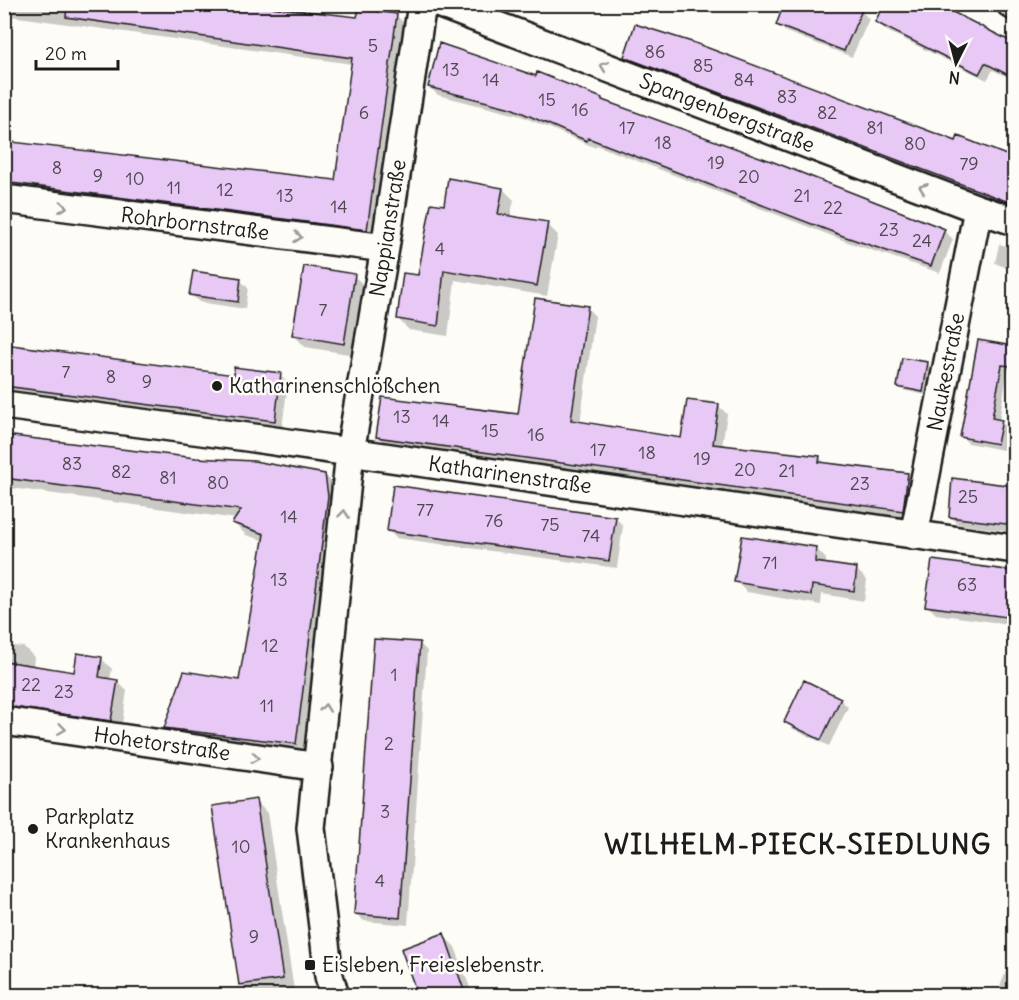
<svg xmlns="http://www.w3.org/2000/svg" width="1019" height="1000" font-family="Delius,sans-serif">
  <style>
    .shadow { fill: #0003 }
    .building { fill: #e8c8f5; stroke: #1c1c1c; stroke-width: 1.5 }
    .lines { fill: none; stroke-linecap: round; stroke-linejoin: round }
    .minor-casing { stroke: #1c1c1c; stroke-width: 32 }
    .minor { stroke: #fdfcf7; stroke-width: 27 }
    .oneway { stroke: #989794 }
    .poi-dot { fill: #1c1c1c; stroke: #fdfcf7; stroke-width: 2 }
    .labels { text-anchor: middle; stroke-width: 5; stroke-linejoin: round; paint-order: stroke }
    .number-label { font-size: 18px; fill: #4f4752 }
    .street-label { font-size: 21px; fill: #1c1c1c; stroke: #fdfcf7 }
    .poi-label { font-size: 21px; fill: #1c1c1c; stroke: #fdfcf7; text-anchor: start }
    .district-label { font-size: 27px; font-weight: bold; letter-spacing: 1.5px; fill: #1c1c1c; stroke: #fdfcf7 }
  </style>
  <rect width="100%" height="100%" fill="#fdfcf7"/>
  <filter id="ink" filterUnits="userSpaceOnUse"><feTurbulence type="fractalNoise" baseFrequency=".0167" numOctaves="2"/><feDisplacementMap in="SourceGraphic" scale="12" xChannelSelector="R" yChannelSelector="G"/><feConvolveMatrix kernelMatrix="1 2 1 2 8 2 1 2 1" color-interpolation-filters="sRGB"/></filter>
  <g filter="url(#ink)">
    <path class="shadow" d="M4 4H233L359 18 397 16 405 24 375 237 4 187V142L336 182 352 64 4 15Z
      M933 4 1014 45V80L993 70 987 80 885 30 877 22Z
      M861 11 869 19 852 57 786 32 778 25Z
      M625 57 957 143 959 138 1014 159V209L634 65Z
      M429 87 602 99 944 231 953 239 940 273 853 244 596 145V148L521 116 438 95Z
      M503 189 514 200 510 217 547 224 558 235 547 296 455 280 448 336 409 330 398 319 419 277 445 207Z
      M999 244 1014 248V271L995 263Z
      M354 276 366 287 355 355 305 347 294 335Z
      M240 280 248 288 245 309 199 302 191 294Z
      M587 308 595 316 580 423 682 439 719 406 727 414 722 446 819 457 827 465 907 474 915 483 911 519 386 445 378 436 520 415Z
      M979 341 1014 348V371L1008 370 999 421 1007 427 1003 450 968 443 962 437Z
      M4 344 235 377 280 375 288 383 282 428 4 391Z
      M928 363 931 367 926 395 902 390 899 387Z
      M4 434 325 475 337 488 308 756 178 740 166 728 240 682 265 541 246 535 234 523 237 519 4 487Z
      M953 480 1014 488V532L958 524 950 516Z
      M616 518 623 526 617 568 396 538 388 530Z
      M816 548 826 559V565L856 569 867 580 864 601 822 594 821 605 747 592 736 582Z
      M933 562 1014 574V625L936 614 927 605Z
      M419 643 427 651 408 925 364 921 356 914Z
      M4 645 24 647 34 657 33 667 75 673 78 655 102 659 112 669 110 680 117 681 127 691 121 730 4 714Z
      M805 682 840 699 848 707 829 746 793 729 785 722Z
      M256 801 267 813 294 990 251 996 241 985Z
      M443 935 455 947 473 996H420Z
      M1014 952V996H996Z"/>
    <path class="building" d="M67 4H243L357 17 359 9 397 14 367 230 4 182V141L335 180 352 58 66 17Z
      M784 4H848L862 10 844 51 776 25Z
      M884 4H937L1014 43V78L985 63 979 74 875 22Z
      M635 24 695 43 956 141 958 136 1014 158V204L624 57Z
      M439 43 536 76 537 72 602 98V100L771 161 945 229 931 266 843 236 588 138 587 141 511 108 428 87Z
      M448 178 503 188 498 214 548 222 537 286 444 270 438 326 397 319 403 273 418 275 431 203 444 205Z
      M304 266 355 274 344 344 292 335Z
      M193 271 241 278 238 302 189 295Z
      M535 298 588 306 571 420 681 438 687 400 719 404 713 444 820 456 819 462 908 473 903 511 376 437 382 397 518 414Z
      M978 340 1014 346 1011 366 1002 365 992 418 1002 420 997 444 960 437Z
      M4 344 234 375V367L281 373 275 421 4 386Z
      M902 358 928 362 923 392 897 387Z
      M4 435 196 458 254 461 325 474 328 496 296 744 164 728 184 671 239 680 264 534 232 523 241 510 4 478Z
      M952 478 1014 486V525L949 517Z
      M393 485 616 517 609 561 387 531Z
      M742 536 816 547 815 562 857 568 854 591 812 585 811 595 734 582Z
      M932 560 1014 571V618L925 606Z
      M374 639 420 642 400 918 354 914Z
      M77 653 102 657 99 677 118 680 111 721 4 706V661L74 672Z
      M804 680 841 698 821 740 784 722Z
      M256 799 283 979 239 985 212 806Z
      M444 933 466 996H418L401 949Z"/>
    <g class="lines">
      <defs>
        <path id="minor" d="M440 4 978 209 1014 221
          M1011 4 1014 6
          M4 199 385 248
          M4 405 247 437 1014 549
          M914 535 978 209
          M4 721 319 767
          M335 996 329 976 311 828 350 452 385 248 422 4"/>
      </defs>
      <use href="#minor" class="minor-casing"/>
      <use href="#minor" class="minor"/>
    </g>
    <defs><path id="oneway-chevron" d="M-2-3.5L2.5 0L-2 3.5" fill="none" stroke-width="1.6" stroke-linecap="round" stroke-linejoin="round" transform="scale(1.5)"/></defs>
    <g class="oneway">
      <use href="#oneway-chevron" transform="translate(604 66) rotate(-159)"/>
      <use href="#oneway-chevron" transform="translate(923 188) rotate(-159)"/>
      <use href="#oneway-chevron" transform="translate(63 207) rotate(7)"/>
      <use href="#oneway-chevron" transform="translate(298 237) rotate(7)"/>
      <use href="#oneway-chevron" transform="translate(344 514) rotate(-84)"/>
      <use href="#oneway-chevron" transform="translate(325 708) rotate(-84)"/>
      <use href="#oneway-chevron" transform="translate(62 729) rotate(8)"/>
      <use href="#oneway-chevron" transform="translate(255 758) rotate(8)"/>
    </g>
  </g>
  <g class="poi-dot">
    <circle cx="217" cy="386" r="6"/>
    <circle cx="33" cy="829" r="6"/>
    <rect x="304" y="959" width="12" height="12" rx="3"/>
  </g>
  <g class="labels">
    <g class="number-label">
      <text x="373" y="52">5</text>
      <text x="655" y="58">86</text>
      <text x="703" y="72">85</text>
      <text x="451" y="76">13</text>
      <text x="491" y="86">14</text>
      <text x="744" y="86">84</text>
      <text x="787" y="103">83</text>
      <text x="547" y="106">15</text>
      <text x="580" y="116">16</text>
      <text x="364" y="119">6</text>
      <text x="827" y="119">82</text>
      <text x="627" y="134">17</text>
      <text x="875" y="134">81</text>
      <text x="663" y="149">18</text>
      <text x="915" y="150">80</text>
      <text x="716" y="169">19</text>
      <text x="969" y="170">79</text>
      <text x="57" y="174">8</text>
      <text x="98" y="182">9</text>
      <text x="749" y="183">20</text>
      <text x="135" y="185">10</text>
      <text x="174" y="194">11</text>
      <text x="225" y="196">12</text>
      <text x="285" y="202">13</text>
      <text x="802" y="202">21</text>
      <text x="339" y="213">14</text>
      <text x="833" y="214">22</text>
      <text x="889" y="236">23</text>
      <text x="922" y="247">24</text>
      <text x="440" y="255">4</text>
      <text x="323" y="316">7</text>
      <text x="66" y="378">7</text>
      <text x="111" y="383">8</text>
      <text x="147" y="388">9</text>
      <text x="402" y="423">13</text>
      <text x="441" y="427">14</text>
      <text x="490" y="437">15</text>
      <text x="536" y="441">16</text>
      <text x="598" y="456">17</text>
      <text x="647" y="459">18</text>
      <text x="702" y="465">19</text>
      <text x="72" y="470">83</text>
      <text x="745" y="476">20</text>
      <text x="787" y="477">21</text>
      <text x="121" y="478">82</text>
      <text x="168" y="484">81</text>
      <text x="218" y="489">80</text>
      <text x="860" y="490">23</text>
      <text x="968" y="503">25</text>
      <text x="425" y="516">77</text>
      <text x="289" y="523">14</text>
      <text x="494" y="527">76</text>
      <text x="550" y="531">75</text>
      <text x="591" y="542">74</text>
      <text x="770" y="569">71</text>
      <text x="279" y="586">13</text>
      <text x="967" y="591">63</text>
      <text x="270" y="652">12</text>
      <text x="394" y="681">1</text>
      <text x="31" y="691">22</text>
      <text x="64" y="698">23</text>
      <text x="267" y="712">11</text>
      <text x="389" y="750">2</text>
      <text x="385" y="818">3</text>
      <text x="241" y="853">10</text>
      <text x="380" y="887">4</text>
      <text x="254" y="943">9</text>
    </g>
    <g class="street-label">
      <text transform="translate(727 113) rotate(21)" y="7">Spangenbergstraße</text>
      <text transform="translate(195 224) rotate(7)" y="7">Rohrbornstraße</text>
      <text transform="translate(388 228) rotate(-81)" y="7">Nappianstraße</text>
      <text transform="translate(946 372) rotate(-79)" y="7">Naukestraße</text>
      <text transform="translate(510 475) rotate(8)" y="7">Katharinenstraße</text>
      <text transform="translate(162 744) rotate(8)" y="7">Hohetorstraße</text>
    </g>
    <g class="poi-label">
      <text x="229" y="393">Katharinenschlößchen</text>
      <text x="45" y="824">Parkplatz<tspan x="45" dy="24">Krankenhaus</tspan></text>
      <text x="322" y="972">Eisleben, Freieslebenstr.</text>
    </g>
    <g class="district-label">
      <text x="798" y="854">WILHELM-PIECK-SIEDLUNG</text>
    </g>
  </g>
  <rect width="1019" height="1000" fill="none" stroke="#fdfcf7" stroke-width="24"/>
  <rect x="12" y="12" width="995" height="976" fill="none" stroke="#1c1c1c" stroke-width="2" filter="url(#ink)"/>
  <g transform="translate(956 63) rotate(186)" stroke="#fdfcf7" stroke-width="4.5" paint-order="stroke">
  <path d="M0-4.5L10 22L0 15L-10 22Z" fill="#1c1c1c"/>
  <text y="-9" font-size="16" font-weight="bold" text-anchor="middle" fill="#1c1c1c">N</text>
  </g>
  <path d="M36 60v9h82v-9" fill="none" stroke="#1c1c1c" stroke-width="3"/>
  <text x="45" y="60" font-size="18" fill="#1c1c1c" stroke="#fdfcf7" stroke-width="4.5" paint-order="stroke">20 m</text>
</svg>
